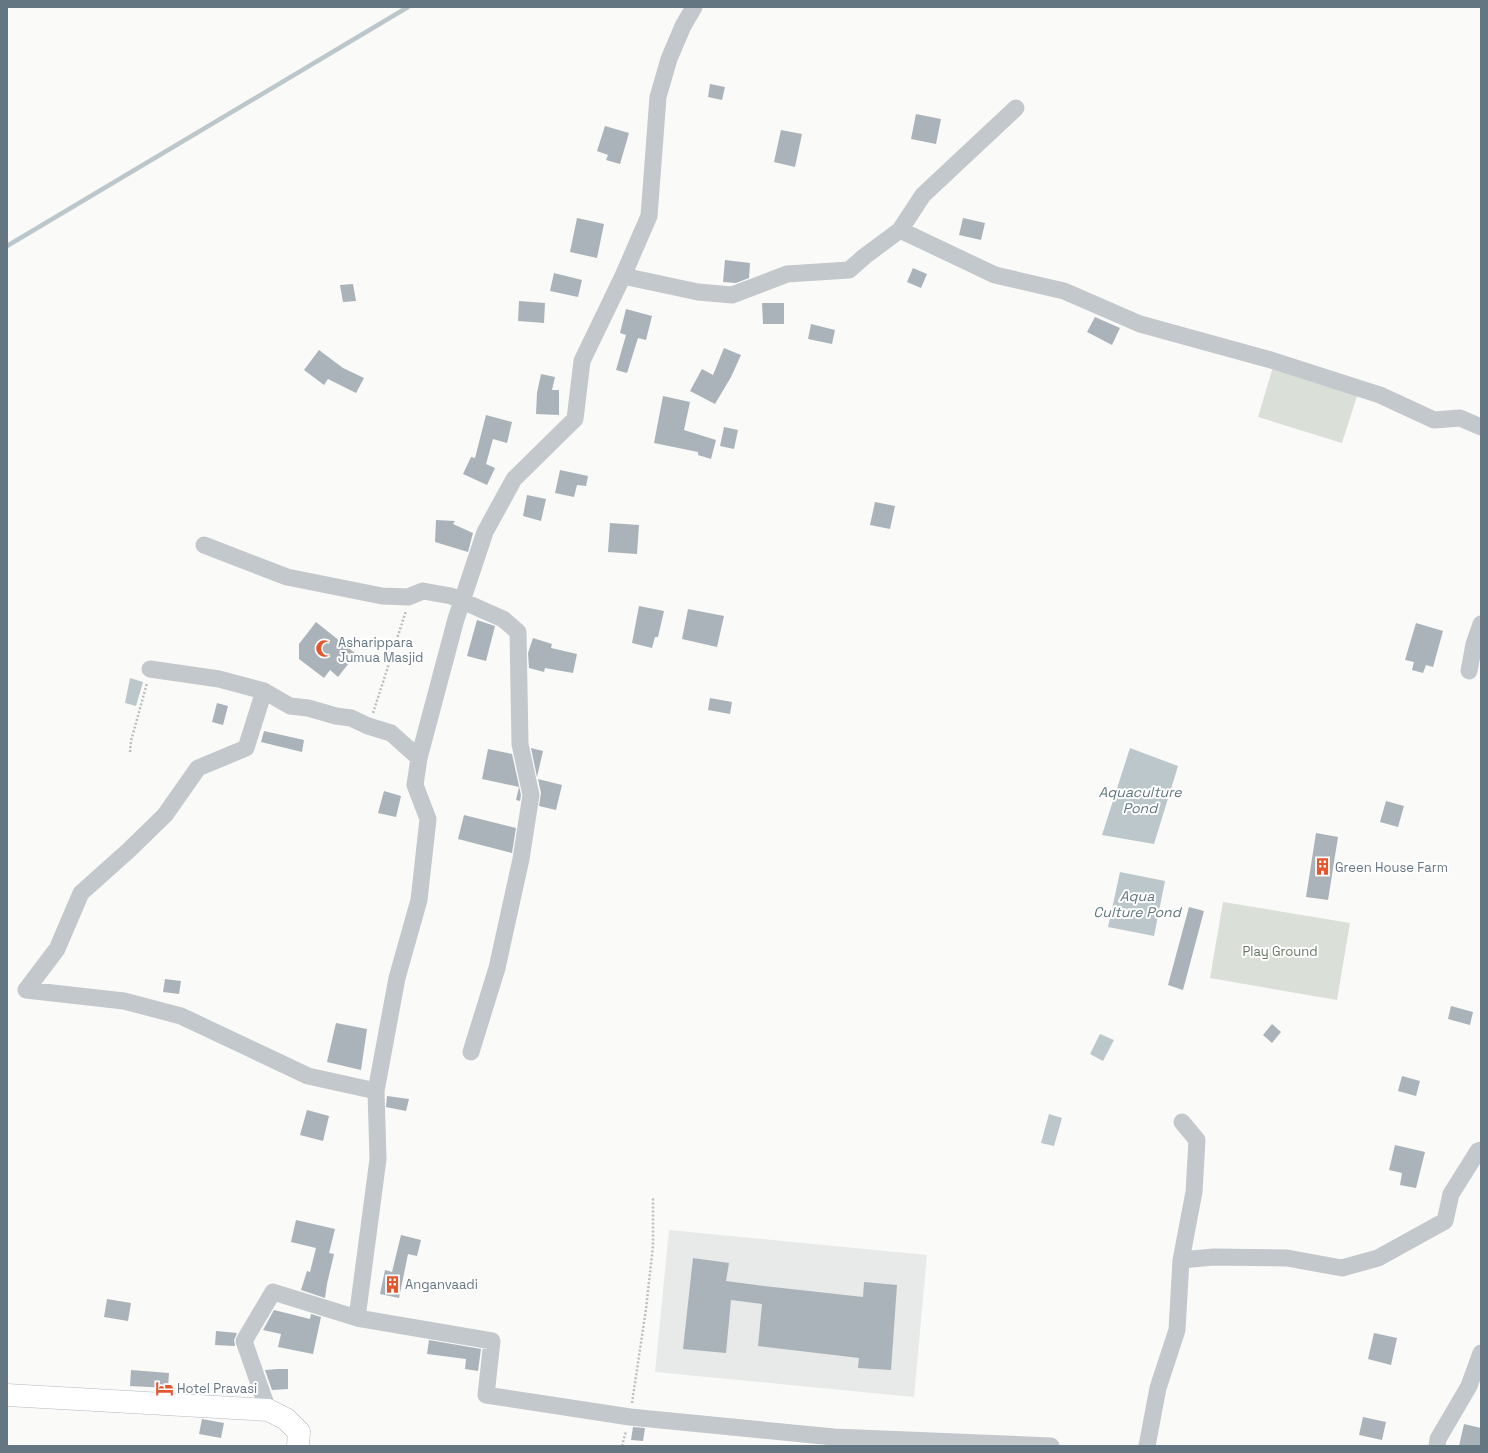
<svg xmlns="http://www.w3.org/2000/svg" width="1488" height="1453" font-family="'Space Grotesk',sans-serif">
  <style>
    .built { fill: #e8e9e9 }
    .green { fill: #dadfd7 }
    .water { fill: #bbc7cb }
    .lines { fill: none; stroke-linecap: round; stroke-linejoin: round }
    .stream { stroke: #bbc7cb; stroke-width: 4.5 }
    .building { fill: #aab3b9 }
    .secondary-casing { stroke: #b3babf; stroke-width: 23 }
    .path { stroke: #bbbfc2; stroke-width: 2.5; stroke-dasharray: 2 2; stroke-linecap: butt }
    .street { stroke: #c3c8cc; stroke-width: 17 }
    .secondary { stroke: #fff; stroke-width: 22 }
    .labels { text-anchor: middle; stroke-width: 4; stroke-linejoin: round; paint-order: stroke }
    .poi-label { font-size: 13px; fill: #657683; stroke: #fff; text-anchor: start }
    .park-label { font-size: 13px; fill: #687a64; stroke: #fff }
    .water-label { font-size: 14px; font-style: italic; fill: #60757c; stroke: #fff }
  </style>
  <rect width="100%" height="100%" fill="#fafaf8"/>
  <path class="built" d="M669 1230 927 1255 914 1397 655 1372Z"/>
  <path class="green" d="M1273 367 1358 393 1342 443 1258 417Z
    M1223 902 1350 923 1337 1000 1210 978Z"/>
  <path class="water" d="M130 678 143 682 136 706 125 703Z
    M1130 748 1178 766 1154 844 1102 835Z
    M1120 872 1165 881 1154 936 1108 927Z
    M1100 1034 1114 1040 1103 1061 1090 1054Z
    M1049 1114 1062 1118 1054 1146 1041 1143Z"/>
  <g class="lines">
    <path class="stream" d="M7 246 408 7"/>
  </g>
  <path class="building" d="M710 84 725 87 722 100 708 97Z
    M916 114 941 119 936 144 911 139Z
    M605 126 629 133 620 164 606 160 608 155 597 151Z
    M781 130 802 134 795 167 774 162Z
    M577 218 604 224 597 258 570 252Z
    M963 218 985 223 981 240 959 235Z
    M725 260 750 263 749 278 736 283 723 282Z
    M913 268 927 274 921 288 907 282Z
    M554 273 582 280 578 297 550 291Z
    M353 284 356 301 343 302 340 285Z
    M519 301 545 303 544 323 518 321Z
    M762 303H784V324H763Z
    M626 309 652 316 646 340 638 338 627 373 616 370 626 335 620 333Z
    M1095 317 1120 328 1112 345 1087 332Z
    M811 324 835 330 832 344 808 339Z
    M724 348 741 355 731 377 715 404 690 391 702 369 713 375Z
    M319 350 343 368 364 378 356 393 328 379 324 385 304 370Z
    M541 374 555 377 552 390H559V415L536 414 537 393Z
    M663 396 690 402 684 430 716 440 711 459 698 455V452L654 443Z
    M486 415 512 422 507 443 493 439 486 464 495 468 487 485 463 474 471 457 475 458Z
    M724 427 738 430 734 449 720 446Z
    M560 470 588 476 586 486 577 485 574 497 555 493Z
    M527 495 546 499 541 521 523 516Z
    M875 502 895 506 890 529 870 525Z
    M436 520 455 521 453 524 473 533 468 552 435 542Z
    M610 523 639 525 637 554 608 552Z
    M639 606 664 611 658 637H655L652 648 632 643Z
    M688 609 724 616 717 647 682 639Z
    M477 620 495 626 486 661 467 656Z
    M316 622 356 654 338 677 330 670 324 678 299 659V644Z
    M1416 623 1443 631 1433 667 1426 665 1423 673 1412 670 1414 662 1405 660Z
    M533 638 552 644 551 648 577 654 573 673 545 668 544 672 529 668 528 653Z
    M710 698 732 702 730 714 708 710Z
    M217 703 228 706 223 725 212 722Z
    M264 731 304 740 302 752 261 742Z
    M531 748 543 751 537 777Z
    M488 749 512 754 521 795 520 801 516 800 519 787 482 779Z
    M538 779 562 785 556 810 539 806 541 793Z
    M384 791 401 796 396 817 378 813Z
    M1386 801 1404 806 1398 827 1380 822Z
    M464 815 516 828 512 853 458 839Z
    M1316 833 1338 837 1328 900 1306 897Z
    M1189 907 1204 911 1183 990 1168 985Z
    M165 979 181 981 179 994 163 992Z
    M1451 1006 1473 1012 1470 1025 1448 1019Z
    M336 1023 367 1029 361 1070 327 1062Z
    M1272 1024 1281 1032 1272 1043 1263 1035Z
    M1402 1076 1420 1081 1416 1096 1398 1091Z
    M387 1096 409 1099 406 1111 386 1107Z
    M307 1110 329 1116 323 1141 300 1135Z
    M1395 1145 1425 1152 1416 1188 1400 1185 1402 1173 1389 1170Z
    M296 1220 335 1229 329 1253 334 1254 327 1284 325 1298 301 1290 307 1271 310 1272 316 1248 291 1242Z
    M401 1235 421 1240 417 1256 408 1254 399 1298 380 1294 385 1270 392 1272Z
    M693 1258 729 1263 726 1281 764 1286 863 1297 864 1282 897 1285 891 1370 858 1368 859 1358 758 1346 762 1304 731 1300 726 1353 683 1349Z
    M107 1299 131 1303 128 1321 104 1317Z
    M274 1310 310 1319 311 1314 321 1317 313 1354 278 1347 281 1334 263 1330Z
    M216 1331 237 1333 234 1340 235 1346 215 1345Z
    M1374 1333 1397 1338 1391 1365 1368 1359Z
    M429 1340 481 1349 478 1371 465 1369 466 1359 427 1354Z
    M278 1369H288V1389L272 1390 265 1370Z
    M131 1370 169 1373 168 1388 130 1386Z
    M1363 1417 1386 1422 1382 1440 1359 1435Z
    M202 1419 224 1423 221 1438 199 1434Z
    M1464 1424 1481 1428V1446H1459Z
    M633 1427 645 1428 643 1441 631 1440Z"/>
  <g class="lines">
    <defs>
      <path id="secondary" d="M7 1395 268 1410 286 1419 299 1432 298 1446"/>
    </defs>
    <use href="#secondary" class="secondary-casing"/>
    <path class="path" d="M373 713 406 611
      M130 752 131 741 147 683
      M632 1403 646 1309 653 1246V1197
      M622 1446 626 1431"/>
    <path class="street" d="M900 230 923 195 1016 108
      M623 276 649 216 658 97 669 59 683 26 694 7
      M204 545 287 577 382 596 408 597 423 591 451 596 503 619 518 632 520 744 531 795 521 859 497 968 471 1052
      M150 669 219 679 264 691 290 706 308 708 336 716 351 718 368 726 391 733 419 758
      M1469 671 1474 644 1481 624
      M264 691 246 748 198 768 165 815 128 851 81 893 57 949 26 990 124 1001 181 1016 308 1076 376 1091
      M1181 1260 1214 1257 1287 1258 1342 1268 1378 1258 1445 1221 1451 1194 1478 1151 1481 1150
      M357 1318 378 1159 376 1091 397 978 419 900 428 819 415 785 419 758 456 619 485 532 514 479 575 419 582 361 623 276 698 292 732 295 787 274 849 270 865 256 900 230 995 275 1064 291 1140 324 1271 360 1380 395 1434 420 1460 418 1481 427
      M268 1410 244 1341 273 1292 357 1318 492 1341 486 1395 630 1417 834 1437 1051 1446
      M1147 1446 1158 1388 1177 1330 1181 1260 1194 1192 1197 1140 1182 1122
      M1437 1446 1438 1439 1469 1386 1481 1353"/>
    <use href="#secondary" class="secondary"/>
  </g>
  <defs>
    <symbol id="mosque-bare" viewBox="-9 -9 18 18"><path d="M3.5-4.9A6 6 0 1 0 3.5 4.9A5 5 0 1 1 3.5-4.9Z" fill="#e4572e" stroke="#fff" stroke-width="2.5" paint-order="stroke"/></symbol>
    <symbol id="building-bare" viewBox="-9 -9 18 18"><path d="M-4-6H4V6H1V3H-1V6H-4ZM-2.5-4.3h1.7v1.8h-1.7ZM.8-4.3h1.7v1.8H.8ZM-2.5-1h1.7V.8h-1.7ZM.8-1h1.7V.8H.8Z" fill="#e4572e" stroke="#fff" stroke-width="2.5" paint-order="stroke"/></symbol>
    <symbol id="hotel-bare" viewBox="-9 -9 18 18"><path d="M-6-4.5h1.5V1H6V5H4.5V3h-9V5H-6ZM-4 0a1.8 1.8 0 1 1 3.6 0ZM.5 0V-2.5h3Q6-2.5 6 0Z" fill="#e4572e" stroke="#fff" stroke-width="2.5" paint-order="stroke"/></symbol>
  </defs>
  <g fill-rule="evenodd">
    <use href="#mosque-bare" x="312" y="636" width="25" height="25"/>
    <use href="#building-bare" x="1310" y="854" width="25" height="25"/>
    <use href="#building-bare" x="380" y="1272" width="25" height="25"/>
    <use href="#hotel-bare" x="152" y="1376" width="25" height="25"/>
  </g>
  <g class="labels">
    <g class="poi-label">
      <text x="338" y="647">Asharippara<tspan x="338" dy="15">Jumua Masjid</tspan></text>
      <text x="1335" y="872">Green House Farm</text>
      <text x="405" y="1289">Anganvaadi</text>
      <text x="177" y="1393">Hotel Pravasi</text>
    </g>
    <g class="park-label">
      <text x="1280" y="956">Play Ground</text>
    </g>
    <g class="water-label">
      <text x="1140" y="797">Aquaculture<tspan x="1140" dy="16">Pond</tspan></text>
      <text x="1137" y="901">Aqua<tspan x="1137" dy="16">Culture Pond</tspan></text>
    </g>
  </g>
  <rect width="1488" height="1453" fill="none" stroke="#657683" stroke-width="16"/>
</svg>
